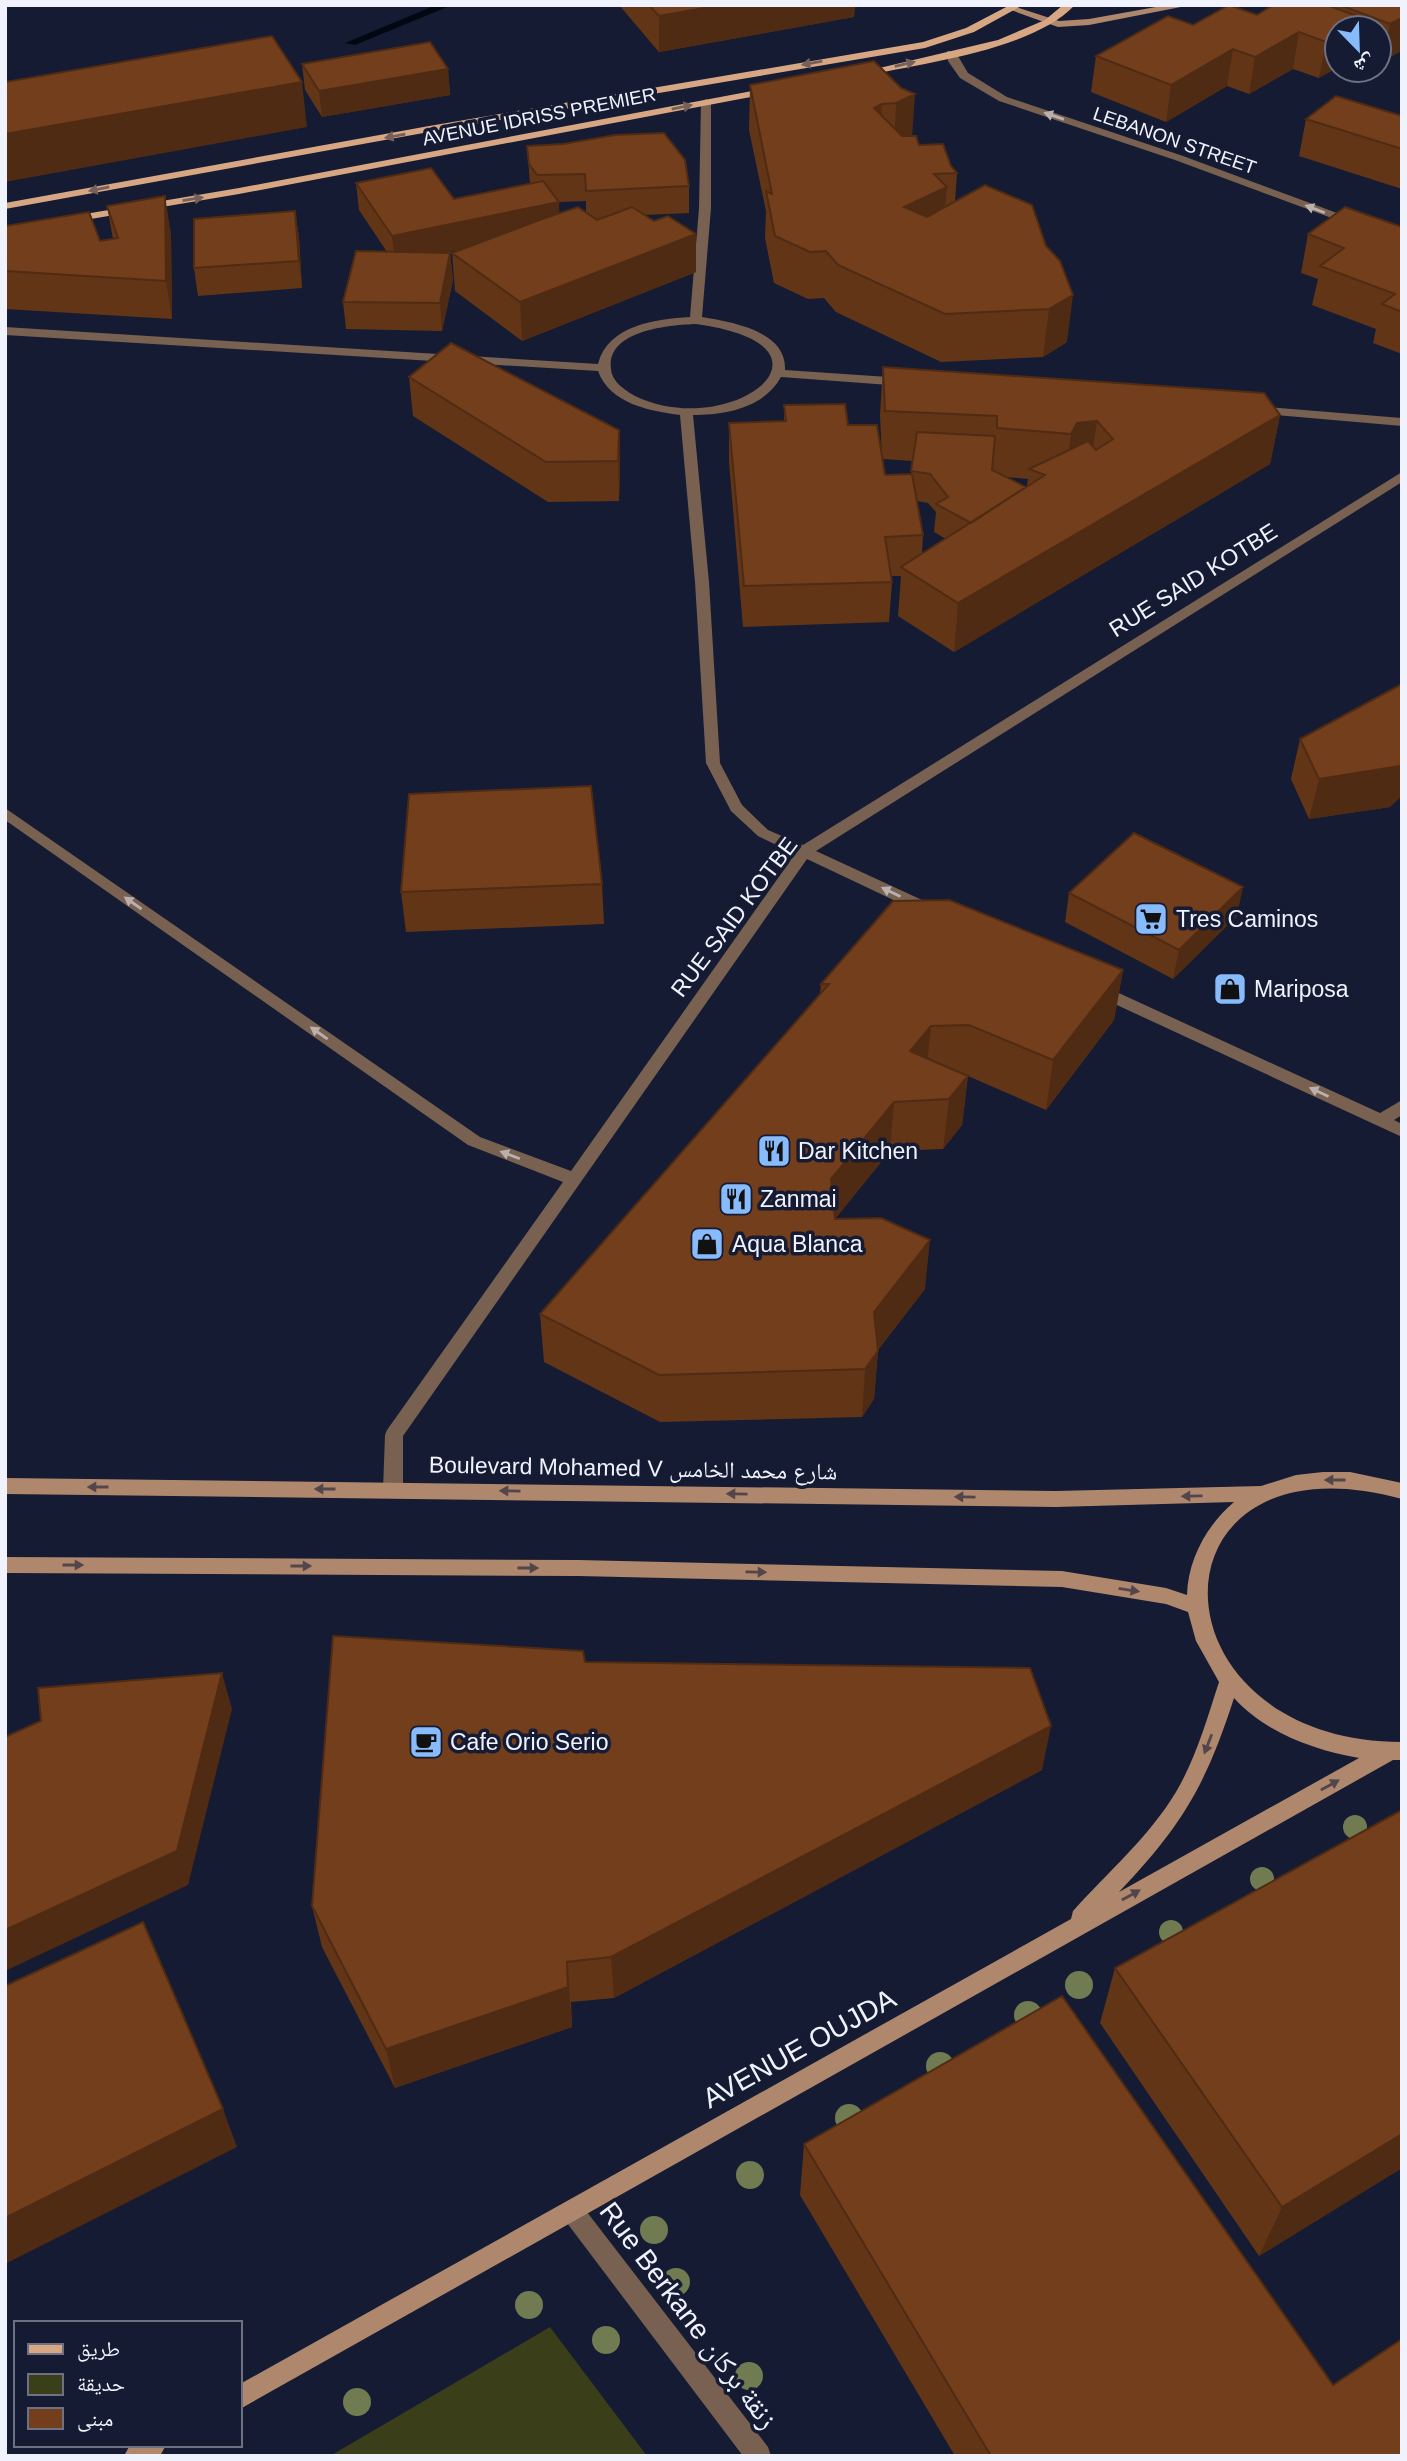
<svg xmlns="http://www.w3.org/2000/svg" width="1407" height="2461" font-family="Helvetica,'Noto Naskh Arabic',sans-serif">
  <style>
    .green { fill: #3a3f19 }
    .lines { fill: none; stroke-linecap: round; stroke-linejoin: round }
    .stream { fill: #000911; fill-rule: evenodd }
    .street { fill: #786150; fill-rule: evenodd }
    .secondary { fill: #ae876d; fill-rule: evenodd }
    .primary { fill: #d7a683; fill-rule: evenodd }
    .tree { fill: #717b52 }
    .wall { fill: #633517; fill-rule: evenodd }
    .shaded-wall { fill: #502b13 }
    .building { fill: #733e1b; stroke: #502b13; stroke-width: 2 }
    .oneway { fill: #76605a }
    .oneway2 { fill: #bab1af }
    .oneway3 { fill: #52464a }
    .labels { text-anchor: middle; stroke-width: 7; stroke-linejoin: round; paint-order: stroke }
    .far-street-label { font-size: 19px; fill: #f0f3fd; stroke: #151b32 }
    .street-label { font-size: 23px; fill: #f0f3fd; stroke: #151b32 }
    .poi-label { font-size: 23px; fill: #f0f3fd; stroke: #151b32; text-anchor: start }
    .near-street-label { font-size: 28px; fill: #f0f3fd; stroke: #151b32 }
  </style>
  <rect width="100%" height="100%" fill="#151b32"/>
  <path class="green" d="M550 2327 647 2456H330Z"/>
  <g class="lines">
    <path class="stream" d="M436 5H452L355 45 345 43Z"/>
    <path class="street" d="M947 51H955L968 73 1007 97 1183 156 1402 237V244L1175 160 999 101 960 78 948 61Z
      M706 99 711 102V208L702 317C732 322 787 331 785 370L903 378 909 382 903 386 781 377C764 408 725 415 693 415L709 582 720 763 742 805 768 830 803 845 1402 472V482L816 851 935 906 937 910 935 914H923L807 859 403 1436V1489L400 1495 393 1497 386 1495 383 1489 385 1435 387 1430 563 1182 468 1145 5 820V808L480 1137 571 1171 795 854 758 836 731 811 706 763 695 582 680 415C650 411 610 404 598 371L5 335V327L598 364C608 325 656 319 690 317L699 208 701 102ZM696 324C856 346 730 442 635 396 625 390 612 382 611 369 606 330 670 325 696 324Z
      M1256 406 1402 418V426L1252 413 1250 410Z
      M1097 983 1380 1113 1402 1100V1115L1394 1120 1402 1124V1137L1091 993 1089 989Z
      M572 2199 580 2203 768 2447 771 2456H743L564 2219 560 2211 564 2203Z"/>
    <path class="secondary" d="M1167 5H1191L1089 25 1058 27 1008 9 1013 6 1059 21 1089 19Z
      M1323 1472H1350L1402 1483V1499C1142 1428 1144 1741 1402 1742V1760H1393L240 2409V2384L1071 1919 1073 1911C1108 1872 1149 1837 1176 1792 1196 1758 1207 1719 1219 1682L1196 1641 1188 1612 1166 1604 1062 1587 578 1576 5 1573V1557L578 1560 1062 1571 1166 1588 1187 1595C1188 1559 1207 1525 1234 1502L1056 1507 5 1494V1478L1056 1491 1261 1486 1296 1475ZM1234 1698C1266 1733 1314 1750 1359 1758L1119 1892C1182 1826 1206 1785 1234 1698Z
      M130 2445H166L160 2456H124Z"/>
    <path class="primary" d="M1010 5H1023L974 32 925 48 429 132 5 209V203L429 126 923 42 966 28Z
      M1063 5H1075C1031 51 921 63 859 77L854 74 998 40 1045 20Z
      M773 87 778 90 777 92 239 194 67 223 61 220 67 217 239 188Z"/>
  </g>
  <g class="tree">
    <circle cx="1355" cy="1827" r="12"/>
    <circle cx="1262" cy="1879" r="12"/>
    <circle cx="1171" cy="1932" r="12"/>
    <circle cx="1079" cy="1985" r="14"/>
    <circle cx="1028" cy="2015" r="14"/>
    <circle cx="940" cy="2066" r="14"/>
    <circle cx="849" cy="2118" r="14"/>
    <circle cx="750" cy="2175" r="14"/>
    <circle cx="654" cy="2230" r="14"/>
    <circle cx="676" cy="2282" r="14"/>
    <circle cx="529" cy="2305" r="14"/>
    <circle cx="606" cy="2340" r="14"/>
    <circle cx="749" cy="2376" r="14"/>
    <circle cx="357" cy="2402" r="14"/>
  </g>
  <path class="wall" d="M619 5H855L854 17 659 52Z
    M1273 5H1402L1383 61 1379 59V28H1337L1319 78 1293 69 1249 94 1227 86 1166 122 1091 92 1096 56 1193 25 1257 15Z
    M302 64 448 69 450 95 322 117 305 90Z
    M750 85 901 88 912 136 919 145 951 166 957 173 955 202 985 185 1067 342 1043 357 941 362 836 312 824 298 808 299 774 283 765 238 766 211 749 130Z
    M1402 116V189L1299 156 1306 119Z
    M563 144 689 186V213L645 215 654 221 696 234V272L522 341 455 291 452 253 461 249 444 253H450L453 280 442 331 346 329 343 302 387 252 359 210 356 183 454 199 530 184 527 146ZM586 201V213H559V202Z
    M107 206 171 234 172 319 5 309V226L100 241 113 239Z
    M295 211 299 238 302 288 198 296 194 268Z
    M1402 227V354L1373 343 1376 329 1312 305 1318 279 1301 273 1308 234Z
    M883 367 1280 415 1270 464 954 652 898 616 901 576H891L892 582 889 622 743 627 729 462V423L784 421V405L848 425 885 475 911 474 913 461 882 459 880 415ZM1006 477 1028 479 1027 486 1026 487ZM917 501 928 503 936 512 934 532 946 539 922 554 923 535Z
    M409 377 619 430 620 470 619 501 548 502 413 416Z
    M1300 739 1390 807 1309 819 1291 779Z
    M602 884 604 924 406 932 401 892Z
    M1069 893 1237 916 1173 979 1065 922Z
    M1123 970 1114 1020 1046 1110 968 1076 962 1125 943 1149 890 1151 835 1219 925 1289 878 1350 874 1399 862 1417 660 1422 544 1362 540 1314 820 994 821 984Z
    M585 1662 1042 1770 614 1998 571 2002 572 2027 395 2088 322 1947 312 1906Z
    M1115 1968 1402 2168 1259 2256 1100 2023Z
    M804 2144 1333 2385 1402 2456H955L800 2195Z"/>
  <path class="shaded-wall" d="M721 5H855L854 17 659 52V16Z
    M1402 18V51L1383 61 1390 24Z
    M1365 19 1364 28H1350Z
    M1299 32 1293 69 1249 94 1255 57Z
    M1337 35V68L1319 78 1326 42Z
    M1233 49 1227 86 1166 122 1171 85Z
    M448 69 450 95 322 117 319 91Z
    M302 82 307 127 5 182V134Z
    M915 94 912 139 894 149 896 103Z
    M882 104 879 149 874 108Z
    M947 187 943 233 904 207Z
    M165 196 171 234 172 319 166 281Z
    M559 202 560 229 395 263 392 236Z
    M295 211 299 238 302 288 299 261Z
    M696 234V272L522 341 520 302Z
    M450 253 453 280 442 331 440 303Z
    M1073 295 1067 342 1043 357 1049 309Z
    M1280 415 1270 464 954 652 958 603Z
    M1097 421 1090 469 1065 483 1071 434 1077 423Z
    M619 430 620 470 619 501 618 461Z
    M1402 765V796L1390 807 1309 819 1319 779Z
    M1243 887 1237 916 1173 979 1179 950Z
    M1123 970 1114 1020 1046 1110 1053 1060Z
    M931 1026 926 1075 910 1051Z
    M968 1076 962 1125 943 1149 949 1099Z
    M894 1102 890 1151 828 1227 831 1179Z
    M930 1240 925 1289 870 1360 874 1312Z
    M878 1351 874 1399 862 1417 865 1369Z
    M222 1673 232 1709 188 1885 5 1971V1930Z
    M1051 1726 1042 1770 614 1998 611 1957Z
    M567 1962 572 2027 395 2088 386 2049Z
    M223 2109 237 2147 5 2264V2218Z
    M1402 2134V2168L1259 2256 1282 2207Z"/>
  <path class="building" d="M649 5H721L659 16Z
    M1229 5 1257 15 1273 5H1327L1365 19 1350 28H1337V35L1326 42 1299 32 1255 57 1233 49 1171 85 1096 56 1168 16 1193 25Z
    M1340 5H1402V18L1390 24Z
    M272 36 302 82 5 134V82Z
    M430 42 448 69 319 91 302 64Z
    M874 61 901 88 915 94 896 103 882 104 874 108 902 136H916L919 145 943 144 951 166 957 173 934 174 947 187 904 207 927 217 985 185 1032 205 1046 246 1060 261 1073 295 1049 309 945 314 838 265 826 251 810 252 775 236 766 191 772 194 750 85Z
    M1336 96 1402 116V149L1306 119Z
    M664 133 685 160 689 186 586 191 585 174 537 175 529 164 527 146 563 144 615 135Z
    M431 168 454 199 543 181 559 202 392 236 356 183Z
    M165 196 166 281 5 271V226L89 212 100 241 118 238 107 206Z
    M578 207 597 220 632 207 654 221 668 216 696 234 520 302 452 253 542 219Z
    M1345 207 1402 227V312L1382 304 1395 294 1320 266 1344 248 1308 234Z
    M295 211 299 261 194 268V219Z
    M356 251 450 253 440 303 343 302Z
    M451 343 619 430 618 461 546 462 409 377Z
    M883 367 1264 393 1280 415 958 603 901 567 1045 475 1029 469 1088 441 1096 450 1113 439 1097 421 1077 423 1071 434 997 428V416L885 411Z
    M845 404 848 425H877L885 475 912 474 923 535 885 537 892 582 744 586 729 423 786 421 784 405Z
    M917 432 995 436 992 470 1026 487 971 523 936 504 948 497 930 474 911 471Z
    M1402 684V765L1400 766 1319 779 1300 739Z
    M591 786 602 884 401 892 409 794Z
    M1134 833 1243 887 1179 950 1069 893Z
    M949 900 1123 970 1053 1060 969 1025 931 1026 910 1051 968 1076 949 1099 894 1102 831 1179 835 1219 881 1218 930 1240 874 1312 878 1351 865 1369 659 1375 540 1314 829 984H821L893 901Z
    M333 1636 583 1651 585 1662 1030 1668 1051 1726 611 1957 567 1962 568 1987 386 2049 312 1906Z
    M222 1673 177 1851 5 1930V1737L41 1721 38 1688Z
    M1402 1810V2134L1282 2207 1115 1968Z
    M143 1922 223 2109 5 2218V1986Z
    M1062 1996 1333 2385 1402 2339V2456H991L804 2144Z"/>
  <defs><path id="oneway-solid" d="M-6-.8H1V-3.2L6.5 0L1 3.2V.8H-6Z" transform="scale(1.75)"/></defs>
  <g class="oneway">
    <use href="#oneway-solid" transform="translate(812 63) rotate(170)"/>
    <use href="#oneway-solid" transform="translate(905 64) rotate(-13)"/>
    <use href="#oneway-solid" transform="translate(682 107) rotate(-11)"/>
    <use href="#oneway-solid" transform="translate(395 136) rotate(170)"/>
    <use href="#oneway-solid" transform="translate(99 189) rotate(168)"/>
    <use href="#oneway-solid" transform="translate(193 199) rotate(-9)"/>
  </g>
  <g class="oneway2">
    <use href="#oneway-solid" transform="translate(1054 116) rotate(-161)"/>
    <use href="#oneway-solid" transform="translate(1315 209) rotate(-159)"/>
    <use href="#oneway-solid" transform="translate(891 892) rotate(-154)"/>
    <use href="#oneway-solid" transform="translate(133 903) rotate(-145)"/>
    <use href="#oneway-solid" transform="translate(319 1033) rotate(-145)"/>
    <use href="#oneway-solid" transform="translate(1319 1092) rotate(-155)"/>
    <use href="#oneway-solid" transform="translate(510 1155) rotate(-159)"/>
  </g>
  <g class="oneway3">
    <use href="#oneway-solid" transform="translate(1335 1480) rotate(-180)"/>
    <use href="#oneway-solid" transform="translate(98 1487) rotate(-180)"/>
    <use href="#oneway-solid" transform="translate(325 1489) rotate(-180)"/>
    <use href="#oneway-solid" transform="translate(510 1491) rotate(-179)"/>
    <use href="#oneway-solid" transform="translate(737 1494) rotate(-179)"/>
    <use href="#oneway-solid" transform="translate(1192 1496) rotate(179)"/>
    <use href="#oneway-solid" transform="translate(965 1497) rotate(-179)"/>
    <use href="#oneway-solid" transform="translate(73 1565)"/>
    <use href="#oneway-solid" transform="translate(301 1566)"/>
    <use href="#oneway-solid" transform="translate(528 1568)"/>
    <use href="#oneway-solid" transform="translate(756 1572) rotate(1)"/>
    <use href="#oneway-solid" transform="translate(1129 1590) rotate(9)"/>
    <use href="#oneway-solid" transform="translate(1208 1744) rotate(111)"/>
    <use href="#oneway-solid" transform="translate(1330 1785) rotate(-29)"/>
    <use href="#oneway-solid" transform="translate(1131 1895) rotate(-29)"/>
  </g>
  <defs>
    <symbol id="supermarket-square" viewBox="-11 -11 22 22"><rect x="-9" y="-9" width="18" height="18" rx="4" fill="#87bbfb" stroke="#151b32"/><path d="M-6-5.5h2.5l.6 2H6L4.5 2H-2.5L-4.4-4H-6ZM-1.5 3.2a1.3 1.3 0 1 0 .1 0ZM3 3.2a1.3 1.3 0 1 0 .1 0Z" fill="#111"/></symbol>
    <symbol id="shop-square" viewBox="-11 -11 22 22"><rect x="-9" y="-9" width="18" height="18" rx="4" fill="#87bbfb" stroke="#151b32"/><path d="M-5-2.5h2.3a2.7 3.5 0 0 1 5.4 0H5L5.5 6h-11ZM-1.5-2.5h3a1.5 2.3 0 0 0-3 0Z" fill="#111"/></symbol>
    <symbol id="restaurant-square" viewBox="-11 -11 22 22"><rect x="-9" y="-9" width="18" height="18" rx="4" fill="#87bbfb" stroke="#151b32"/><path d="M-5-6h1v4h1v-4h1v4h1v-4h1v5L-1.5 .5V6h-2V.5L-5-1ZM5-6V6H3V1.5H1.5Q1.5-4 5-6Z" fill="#111"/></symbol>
    <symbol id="cafe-square" viewBox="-11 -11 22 22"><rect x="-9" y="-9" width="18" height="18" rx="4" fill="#87bbfb" stroke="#151b32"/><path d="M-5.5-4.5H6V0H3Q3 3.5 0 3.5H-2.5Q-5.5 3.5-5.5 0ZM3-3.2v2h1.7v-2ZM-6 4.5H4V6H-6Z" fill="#111"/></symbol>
  </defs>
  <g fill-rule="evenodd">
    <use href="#supermarket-square" x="1132" y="900" width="38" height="38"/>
    <use href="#shop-square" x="1211" y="970" width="38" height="38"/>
    <use href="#restaurant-square" x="755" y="1132" width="38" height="38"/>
    <use href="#restaurant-square" x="717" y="1180" width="38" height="38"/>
    <use href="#shop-square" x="688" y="1225" width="38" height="38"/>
    <use href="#cafe-square" x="407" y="1723" width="38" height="38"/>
  </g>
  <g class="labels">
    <g class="far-street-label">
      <text transform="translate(539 116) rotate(-11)" y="7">AVENUE IDRISS PREMIER</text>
      <text transform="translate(1175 140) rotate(19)" y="7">LEBANON STREET</text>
    </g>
    <g class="street-label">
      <text transform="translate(1193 580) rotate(-32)" y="8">RUE SAID KOTBE</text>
      <text transform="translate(734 917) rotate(-53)" y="8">RUE SAID KOTBE</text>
      <text transform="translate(633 1468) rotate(1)" y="8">Boulevard Mohamed V شارع محمد الخامس</text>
    </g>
    <g class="poi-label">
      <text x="1176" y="927">Tres Caminos</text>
      <text x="1254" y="997">Mariposa</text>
      <text x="798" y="1159">Dar Kitchen</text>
      <text x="760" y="1207">Zanmai</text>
      <text x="732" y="1252">Aqua Blanca</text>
      <text x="450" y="1750">Cafe Orio Serio</text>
    </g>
    <g class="near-street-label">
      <text transform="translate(799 2048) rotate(-29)" y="10">AVENUE OUJDA</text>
      <text transform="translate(689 2315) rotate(53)" y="10">Rue Berkane زنقة بركان</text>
    </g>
  </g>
  <rect width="1407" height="2461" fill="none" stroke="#f0f3fd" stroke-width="14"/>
  <rect x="14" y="2321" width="228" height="126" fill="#151b32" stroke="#6d7183" stroke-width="2"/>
  <rect x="28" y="2344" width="35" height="10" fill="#d7a683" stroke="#6d7183" stroke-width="2"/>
  <text x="77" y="2356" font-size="21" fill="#f0f3fd">طريق</text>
  <rect x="28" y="2374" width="35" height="21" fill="#3a3f19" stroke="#6d7183" stroke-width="2"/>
  <text x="77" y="2391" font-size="21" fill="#f0f3fd">حديقة</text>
  <rect x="28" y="2408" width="35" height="21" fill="#733e1b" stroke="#6d7183" stroke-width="2"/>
  <text x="77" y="2426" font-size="21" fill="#f0f3fd">مبنى</text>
  <g transform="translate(1358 49) rotate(157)"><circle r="33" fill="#151b32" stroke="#6d7183" stroke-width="2"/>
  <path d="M0-5L12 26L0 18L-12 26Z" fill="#87bbfb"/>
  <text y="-10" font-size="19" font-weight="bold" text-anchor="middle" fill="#f0f3fd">ش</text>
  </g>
</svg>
